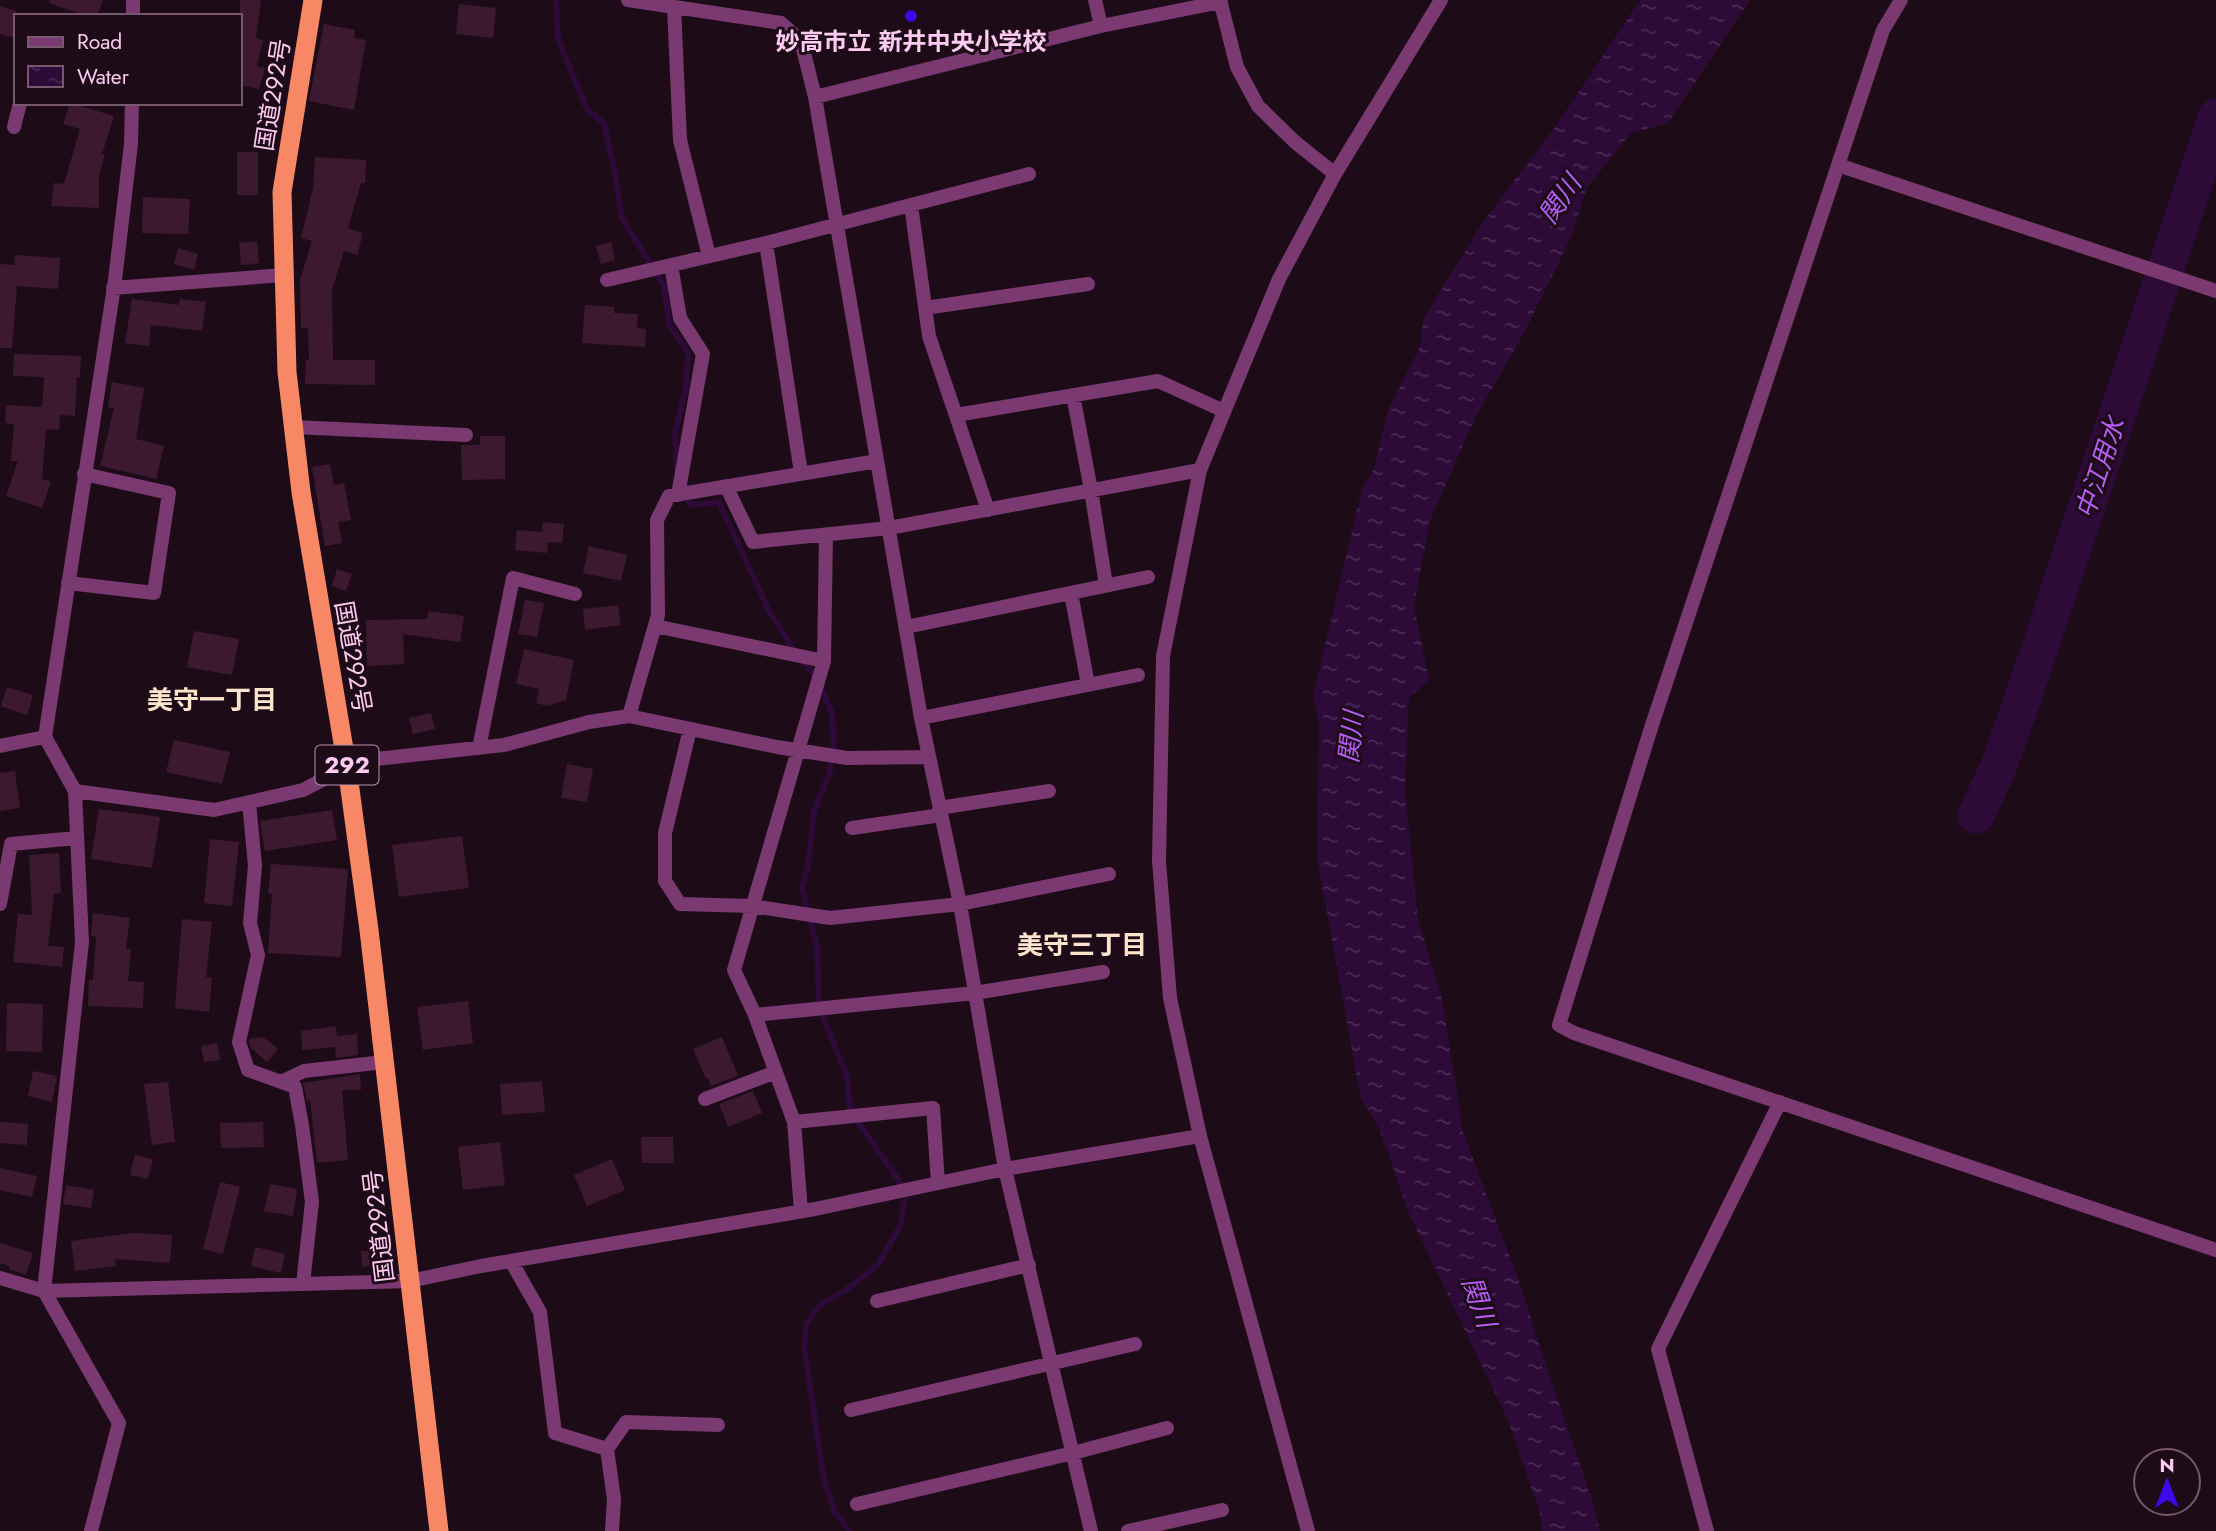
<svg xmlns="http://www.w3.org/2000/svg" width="2216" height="1531" font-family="Jost,'Noto Sans JP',sans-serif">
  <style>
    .water { fill: url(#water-ripples) }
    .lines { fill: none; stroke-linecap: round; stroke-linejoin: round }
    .stream { stroke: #2d0a38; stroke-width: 6 }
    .river { stroke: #2d0a38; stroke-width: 37 }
    .building { fill: #3d1931 }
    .minor { stroke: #7a3970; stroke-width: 14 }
    .tertiary { stroke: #7a3970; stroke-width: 14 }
    .trunk { stroke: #f88865; stroke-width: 19 }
    .poi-dot { fill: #3c0aea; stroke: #1d0c18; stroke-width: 2.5 }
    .labels { text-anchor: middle; stroke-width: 6; stroke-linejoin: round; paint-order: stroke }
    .shield { fill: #1d0c18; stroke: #ba92b0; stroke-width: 2 }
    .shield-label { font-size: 23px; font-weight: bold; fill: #fdcbf1 }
    .poi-label { font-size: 24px; font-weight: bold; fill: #fdcbf1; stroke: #1d0c18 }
    .street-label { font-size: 24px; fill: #fdcbf1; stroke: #1d0c18 }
    .water-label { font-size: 26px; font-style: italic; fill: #b85df8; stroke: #1d0c18 }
    .neighbourhood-label { font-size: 26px; font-weight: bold; fill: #fde4cd; stroke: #1d0c18 }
  </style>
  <defs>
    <pattern id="water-ripples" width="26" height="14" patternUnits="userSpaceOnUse" patternTransform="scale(1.75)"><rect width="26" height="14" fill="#2d0a38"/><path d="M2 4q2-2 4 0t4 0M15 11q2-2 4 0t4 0" fill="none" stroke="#4c2c55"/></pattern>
  </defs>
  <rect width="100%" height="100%" fill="#1d0c18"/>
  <path class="water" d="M1640 0H1750L1668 123 1631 133 1586 189 1572 235 1524 333 1475 418 1430 520 1414 606 1429 680 1409 697 1405 790 1418 919 1442 999 1463 1132 1519 1281 1548 1372 1591 1496 1600 1531H1542L1540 1513 1508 1420 1410 1216 1379 1128 1361 1099 1317 858 1319 724 1313 696 1362 489 1374 469 1388 410 1420 347 1423 319 1483 222 1558 123Z"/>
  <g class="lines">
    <path class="stream" d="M556 0 558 39 587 109 604 124 616 177 621 216 664 286 669 324 688 353 686 388 675 433 677 470
      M685 493 691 505 719 502 769 611 794 650 816 677 832 713 834 748 830 771 814 812 808 867 802 887 817 947 819 1007 847 1076 850 1110 899 1181 904 1198 901 1224 878 1265 847 1289 819 1306 806 1325 804 1347 824 1480 835 1512 849 1531"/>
    <path class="river" d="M1976 815 1999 766 2038 654 2216 117"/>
  </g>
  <path class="building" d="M50 0H103L97 16H88L49 3Z
    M240 0H261L256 38 263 40 257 66 265 68 259 89 240 85Z
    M459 4 496 8 493 38 456 34Z
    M0 6 16 11V38L0 34Z
    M324 24 355 30 354 38 366 40 354 110 309 101Z
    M70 103 114 116 102 154H105L99 176V208L51 206 54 183 64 184 80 129 63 124Z
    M237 152H258V195H237Z
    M315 157 366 160 365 183H361L348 228 363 233 357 255 344 251 332 290 333 360H375V385L305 384 306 360H309L308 328H301L300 280 312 241 301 238 313 188Z
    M143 197 190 199 188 234 142 233Z
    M257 241 259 263 241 265 239 243Z
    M611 242 615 260 601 264 596 246Z
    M178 248 198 254 194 270 174 264Z
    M15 255 60 258 58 289 17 286 12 348H0V264L14 265Z
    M132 299 179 305 180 299 206 302 202 331 151 325 149 346 125 343Z
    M585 305 614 307V313L638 314 637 328 646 329 645 347 582 343Z
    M14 354 81 356 80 377H77L75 416 60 415 59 430 46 429 42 479 51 482 42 508 6 496 18 461H11L14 424 5 423 6 405 42 407 44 377 13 376Z
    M112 382 144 388 136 439 164 446 156 479 100 466 114 408 108 407Z
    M480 436H505V479L462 480 461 445H480Z
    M330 464 334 485 344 483 351 520 338 522 342 543 325 546 312 467Z
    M543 522 564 524 562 543 548 542 547 553 515 550 517 530 542 532Z
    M589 546 627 555 621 581 583 573Z
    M337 569 352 574 346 591 332 586Z
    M525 600 544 603 537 637 518 634Z
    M618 605 621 625 585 630 583 609Z
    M428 611 464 616 460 642 403 634 404 664 367 666 366 620 427 619Z
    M194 631 239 639 232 675 187 667Z
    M524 649 574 660 566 700 547 706 536 703 539 689 516 684Z
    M7 687 33 695 27 715 1 706Z
    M431 713 435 729 413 734 409 718Z
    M174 740 230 752 222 784 166 772Z
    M567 764 593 769 587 802 561 798Z
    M15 771 20 808 0 811V773Z
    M99 809 160 817 152 868 91 859Z
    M332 810 337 840 265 851 260 821Z
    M462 836 469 888 399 897 392 845Z
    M210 839 239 842 232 906 204 903Z
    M59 853 61 893 54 894 48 946 64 947 62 967 13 962 18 914 32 915 29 855Z
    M271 864 348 869 341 957 268 953 272 894 268 893Z
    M93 913 130 918 126 949H131L128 981 144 982 143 1008 88 1006 89 980H93L96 937 91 936Z
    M182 919 212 922 206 977 212 978 209 1012 175 1008Z
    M468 1001 473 1043 423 1050 417 1007Z
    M7 1003 43 1004 42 1052 6 1051Z
    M336 1026 337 1036 357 1034 358 1055 336 1058 335 1047 302 1050 301 1031Z
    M263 1037 278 1049 267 1062 251 1048 249 1042 250 1039Z
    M722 1037 738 1076 711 1086 708 1078 706 1079 693 1049Z
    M217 1043 220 1060 204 1062 201 1046Z
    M33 1071 57 1076 52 1102 28 1096Z
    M360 1074 361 1090H342L348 1160 317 1163 310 1100 307 1101 303 1083Z
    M542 1081 545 1112 502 1115 500 1084Z
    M168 1082 175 1142 152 1145 144 1084Z
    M753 1091 762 1113 728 1127 719 1104Z
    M0 1122 28 1124 27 1145 0 1143Z
    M263 1122 264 1147 221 1148 220 1123Z
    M641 1137H673L674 1163H642Z
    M500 1142 505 1185 463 1190 458 1147Z
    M135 1155 153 1159 148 1179 130 1175Z
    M612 1159 625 1190 587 1206 574 1175Z
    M0 1168 37 1176 32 1197 0 1190Z
    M220 1182 240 1187 223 1254 203 1249Z
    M270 1184 297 1189 293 1216 264 1211Z
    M66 1185 94 1190 91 1208 63 1204Z
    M134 1233 172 1235 170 1263 115 1259 116 1266 75 1271 71 1241Z
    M0 1243 33 1253 26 1275 9 1269V1266L0 1263Z
    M255 1247 285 1254 281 1273 251 1266Z
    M379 1250 380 1265 362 1267 361 1251Z"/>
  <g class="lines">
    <path class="minor" d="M628 0 781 23 801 41 815 97 921 718 960 904 1005 1169 1091 1531
      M1095 0 1101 26
      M1220 0 1237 67 1258 106 1295 142 1335 174
      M1901 0 1883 30 1838 165 1651 728 1559 1025 1574 1033 2216 1250
      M674 7 680 140 709 256
      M133 16V0
      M815 97 1101 26 1221 2
      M14 127 20 103
      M1838 165 2216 291
      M911 205 929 336 988 510
      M766 243 801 473
      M671 265 680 318 703 354 678 495
      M607 280 766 243 1029 174
      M113 288 285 275
      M925 308 1088 284
      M1073 395 1091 490 1106 585
      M956 415 1158 381 1224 411
      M293 427 466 435
      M726 486 753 542 889 528 1200 470
      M68 583 154 593 169 493 84 474
      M1071 593 1088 685
      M655 626 824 661 826 535
      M906 627 1148 577
      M824 661 734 970 755 1015 975 993 1103 972
      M629 716 658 615 657 520 669 496 877 461
      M921 718 1138 675
      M690 729 665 833V881L680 904 752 906 830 918 960 904 1109 874
      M0 746 45 737
      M479 748 513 578 575 594
      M75 791 214 810 303 790 347 767 367 760 504 745 589 722 629 716 777 747 847 758 928 757
      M249 802 255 866 250 923 258 955 239 1042 248 1070 295 1087 302 1125 312 1202 303 1284
      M939 808 1049 791
      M852 828 941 815
      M0 904 11 844 77 838
      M755 1015 794 1122 801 1211
      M281 1082 304 1071 384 1062
      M705 1099 776 1072
      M794 1122 933 1108 938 1183
      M511 1261 540 1312 555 1433 607 1449 614 1499 612 1531
      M0 1278 44 1291 410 1281 481 1266 815 1209 1005 1169 1200 1136
      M877 1301 1029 1265
      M851 1410 1135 1344
      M607 1449 626 1422 718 1425
      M857 1504 1073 1453 1167 1428
      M91 1531 119 1423 44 1291 82 942 75 791 45 737 115 280 131 144 132 103
      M1128 1531 1222 1510
      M1707 1531 1658 1349 1780 1102"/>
    <path class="tertiary" d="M1308 1531 1200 1136 1170 998 1159 861 1163 656 1200 470 1279 279 1335 174 1441 0"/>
    <path class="trunk" d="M313 0 282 192 287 372 301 492 347 767 369 930 439 1531"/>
  </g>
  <circle class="poi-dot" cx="911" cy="16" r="7"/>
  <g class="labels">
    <rect class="shield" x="315.5" y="745.5" width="63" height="39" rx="5"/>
    <g class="shield-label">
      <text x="347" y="773">292</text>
    </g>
    <g class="poi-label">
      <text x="911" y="50">妙高市立 新井中央小学校</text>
    </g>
    <g class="street-label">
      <text transform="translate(273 95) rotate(-81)" y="8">国道292号</text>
      <text transform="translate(353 657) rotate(80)" y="8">国道292号</text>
      <text transform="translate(379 1226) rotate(-97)" y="8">国道292号</text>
    </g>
    <g class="water-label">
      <text transform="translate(1560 199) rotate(-55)" y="9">関川</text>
      <text transform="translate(2100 468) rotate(-72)" y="9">中江用水</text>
      <text transform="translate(1351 737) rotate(-84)" y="9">関川</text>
      <text transform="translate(1479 1302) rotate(70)" y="9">関川</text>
    </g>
    <g class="neighbourhood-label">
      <text x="212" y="709">美守一丁目</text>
      <text x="1082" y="954">美守三丁目</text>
    </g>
  </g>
  <rect x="14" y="14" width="228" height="91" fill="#1d0c18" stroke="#77586f" stroke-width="2"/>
  <rect x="28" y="37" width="35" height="10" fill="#7a3970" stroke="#77586f" stroke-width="2"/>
  <text x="77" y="49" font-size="21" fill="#fdcbf1">Road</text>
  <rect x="28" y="66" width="35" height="21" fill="url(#water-ripples)" stroke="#77586f" stroke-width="2"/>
  <text x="77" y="84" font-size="21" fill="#fdcbf1">Water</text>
  <g transform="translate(2167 1482)"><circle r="33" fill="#1d0c18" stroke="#77586f" stroke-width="2"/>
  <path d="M0-5L12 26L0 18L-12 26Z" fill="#3c0aea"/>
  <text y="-10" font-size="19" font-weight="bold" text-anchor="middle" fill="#fdcbf1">N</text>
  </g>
</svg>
